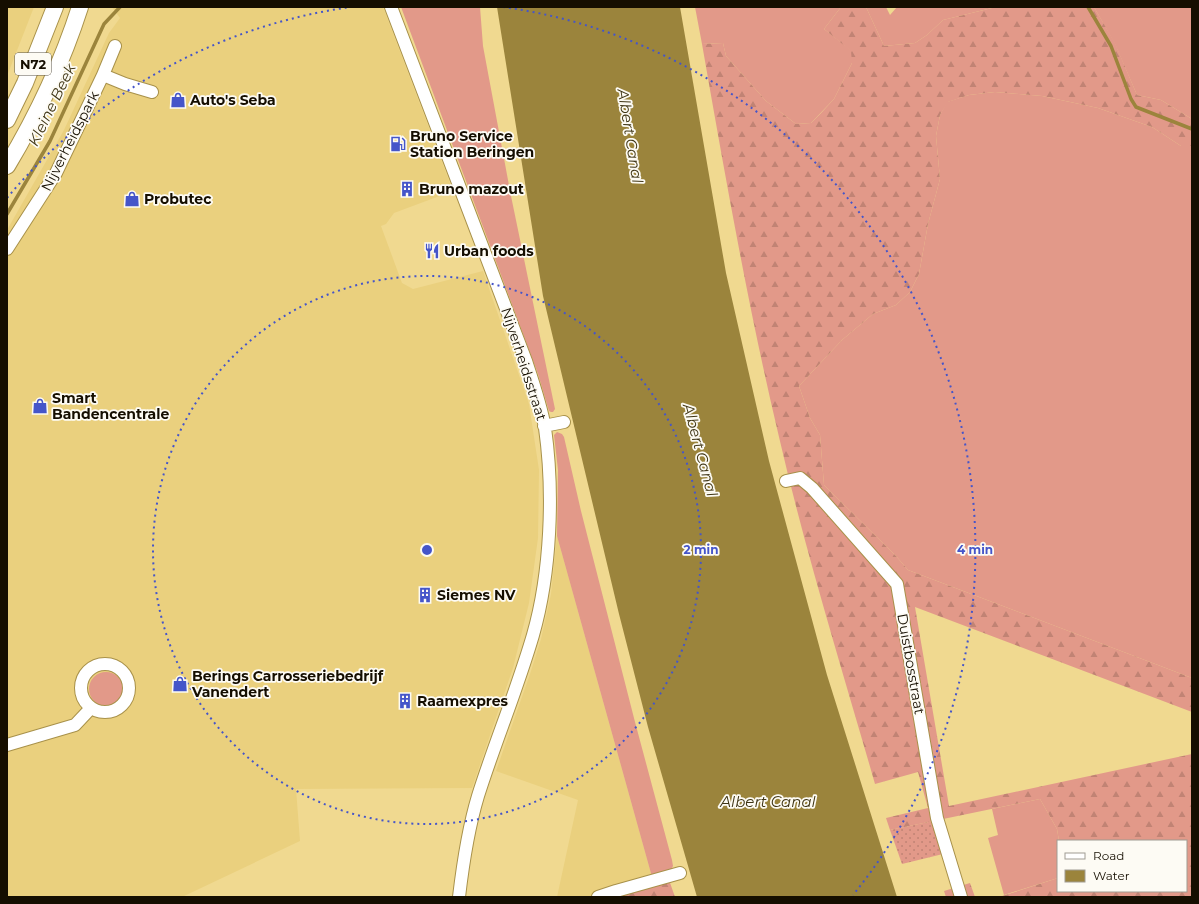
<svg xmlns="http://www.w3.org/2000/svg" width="1199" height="904" font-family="Montserrat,sans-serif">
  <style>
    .built { fill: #ead07e }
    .grass { fill: #e29989 }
    .forest { fill: url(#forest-firs) }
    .garden { fill: url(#garden-dots) }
    .water { fill: #9b843c }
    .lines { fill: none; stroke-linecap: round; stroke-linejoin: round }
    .stream { stroke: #9b843c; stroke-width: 3.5 }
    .minor-casing { stroke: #a8914a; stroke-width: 14 }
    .major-casing { stroke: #a8914a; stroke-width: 18 }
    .minor { stroke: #fff; stroke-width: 12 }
    .major { stroke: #fff; stroke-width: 16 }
    .ring { fill: none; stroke: #4555c9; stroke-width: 2; stroke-dasharray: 2 4 }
    .labels { text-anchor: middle; stroke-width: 3.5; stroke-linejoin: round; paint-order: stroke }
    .shield { fill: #fdfbf4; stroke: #5b5549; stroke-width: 1 }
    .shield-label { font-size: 13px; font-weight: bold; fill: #150e00 }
    .poi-label { font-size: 14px; font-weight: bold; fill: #150e00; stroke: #fdfbf4; text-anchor: start }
    .street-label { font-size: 14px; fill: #150e00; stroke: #fdfbf4 }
    .water-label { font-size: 15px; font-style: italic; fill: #3f3515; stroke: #fdfbf4 }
    .centre { fill: #4555c9; stroke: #fdfbf4; stroke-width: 2 }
    .ring-label { font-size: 12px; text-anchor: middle; font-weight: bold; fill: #4555c9; stroke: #fdfbf4; stroke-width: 3.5; stroke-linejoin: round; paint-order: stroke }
  </style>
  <defs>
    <pattern id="forest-firs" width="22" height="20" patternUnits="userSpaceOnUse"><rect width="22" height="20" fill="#e29989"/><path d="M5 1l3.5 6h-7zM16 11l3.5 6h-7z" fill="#c18374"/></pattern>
    <pattern id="garden-dots" width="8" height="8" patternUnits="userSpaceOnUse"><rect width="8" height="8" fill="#e29989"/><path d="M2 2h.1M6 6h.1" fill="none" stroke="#c18374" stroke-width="1.8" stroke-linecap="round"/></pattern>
  </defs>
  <rect width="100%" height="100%" fill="#f0d990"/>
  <path class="built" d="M7 7H34L7 76Z
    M112 7H383L453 191 394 213 386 224 381 226 402 283 413 289 483 271 529 404 539 470 538 538 529 603 513 668 472 788 296 789 300 841 182 897H7V230L64 130 109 33 120 18Z
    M557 536 652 877 620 886 591 897H557L578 800 496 771 530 674 541 639 551 594Z"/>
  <path class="grass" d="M401 7H480L483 46 511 196 555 409 553 412H551L549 411 538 374Z
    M695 7H841L824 29 852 51V63L834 99 811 123 796 124 766 101 726 56 723 43 702 44Z
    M866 7H886L890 15 897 7H996L943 20 927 35 915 43 884 46Z
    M1094 7H1192V119L1161 100 1137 95 1115 44Z
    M995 92 1042 96 1098 108 1152 127 1181 146H1192V678L908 570 896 556 824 485 820 435 810 418 799 386 842 340 873 314 896 305 910 292 919 274 928 224 940 179 936 136 940 115 947 102 969 95Z
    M557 432 562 434 564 437 581 511 635 722 672 860 673 866 670 872 652 877 557 536 558 470 554 435Z
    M89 689a17 17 0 1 1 34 0a17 17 0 1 1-34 0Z
    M1040 799 1057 829 1059 841H1058V878L1004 895 988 838 998 835 992 809Z"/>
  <path class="forest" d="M841 7H866L884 46 915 43 927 35 943 20 996 7H1094L1115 43 1137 95 1161 100 1192 119V146H1181L1152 127 1098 108 1042 96 995 92 969 95 948 102 940 115 936 136 940 179 928 224 919 274 910 292 896 305 873 314 842 340 799 386 810 418 820 435 824 485 896 556 908 570 1192 678V712L915 607 949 806 1192 754V897H999L1058 878V891H1186V841H1059L1057 829 1040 799 890 830 886 818 928 808 918 772 875 784C842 669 806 554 779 437 748 307 725 175 702 44L723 43 726 56 766 101 796 124 811 123 822 112 834 99 852 63 851 51 824 29Z
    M668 877 675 897H614Z
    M970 883 975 897H946L944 891Z"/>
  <path class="garden" d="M933 821 943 854 902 864 890 830Z"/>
  <path class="water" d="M497 7H680L726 273 769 461 827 675 897 897H697L648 727 619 614 543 296Z"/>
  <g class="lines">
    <path class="stream" d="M1088 7 1111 46 1131 99 1136 107 1192 129
      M7 214 50 141 104 24 120 7"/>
    <defs>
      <path id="minor" d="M391 7 526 361C533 382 541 405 545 428 554 492 551 572 533 635 517 690 495 742 478 796 468 829 463 863 459 897
        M103 75 115 46
        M7 249 56 173 103 75 125 84 152 92
        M544 426 564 422
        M786 481 800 478 812 488 897 584 937 818 961 897
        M81 688a24 24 0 1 1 48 0a24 24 0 1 1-48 0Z
        M7 745 75 725 91 708
        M598 897 616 891 680 873"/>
      <path id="major" d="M7 120 25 83 55 7
        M7 166C37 116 62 63 80 7"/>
    </defs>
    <use href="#minor" class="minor-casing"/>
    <use href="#major" class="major-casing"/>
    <use href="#minor" class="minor"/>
    <use href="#major" class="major"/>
  </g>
  <g class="ring">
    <circle cx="427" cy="550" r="274"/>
    <path d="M7 198A548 548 0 0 1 351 7M503 7A548 548 0 0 1 853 895"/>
  </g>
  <defs>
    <symbol id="shop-bare" viewBox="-9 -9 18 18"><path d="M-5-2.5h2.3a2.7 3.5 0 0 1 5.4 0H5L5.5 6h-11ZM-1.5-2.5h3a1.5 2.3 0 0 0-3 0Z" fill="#4555c9" stroke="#fdfbf4" stroke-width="2.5" paint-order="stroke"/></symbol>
    <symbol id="fuel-bare" viewBox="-9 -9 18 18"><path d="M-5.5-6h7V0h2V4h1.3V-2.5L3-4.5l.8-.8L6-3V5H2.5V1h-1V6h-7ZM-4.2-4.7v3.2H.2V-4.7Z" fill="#4555c9" stroke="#fdfbf4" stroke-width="2.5" paint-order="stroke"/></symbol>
    <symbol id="building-bare" viewBox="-9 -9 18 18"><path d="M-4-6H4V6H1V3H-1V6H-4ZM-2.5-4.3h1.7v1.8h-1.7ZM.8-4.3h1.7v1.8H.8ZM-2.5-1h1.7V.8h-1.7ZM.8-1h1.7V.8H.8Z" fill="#4555c9" stroke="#fdfbf4" stroke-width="2.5" paint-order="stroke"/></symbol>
    <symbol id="restaurant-bare" viewBox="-9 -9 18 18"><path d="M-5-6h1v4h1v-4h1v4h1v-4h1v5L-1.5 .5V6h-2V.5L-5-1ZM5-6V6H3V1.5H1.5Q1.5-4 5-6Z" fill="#4555c9" stroke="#fdfbf4" stroke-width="2.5" paint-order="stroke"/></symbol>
  </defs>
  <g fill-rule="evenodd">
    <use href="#shop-bare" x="167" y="89" width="22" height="22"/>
    <use href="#fuel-bare" x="387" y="133" width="22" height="22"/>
    <use href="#building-bare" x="396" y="178" width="22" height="22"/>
    <use href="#shop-bare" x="121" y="188" width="22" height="22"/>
    <use href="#restaurant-bare" x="421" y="240" width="22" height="22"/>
    <use href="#shop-bare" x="29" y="395" width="22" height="22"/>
    <use href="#building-bare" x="414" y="584" width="22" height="22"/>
    <use href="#shop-bare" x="169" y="673" width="22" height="22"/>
    <use href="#building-bare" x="394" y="690" width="22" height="22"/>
  </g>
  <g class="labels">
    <rect class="shield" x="15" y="53" width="36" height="22" rx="3"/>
    <g class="shield-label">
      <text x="33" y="69">N72</text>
    </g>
    <g class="poi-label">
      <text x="190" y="105">Auto's Seba</text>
      <text x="410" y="141">Bruno Service<tspan x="410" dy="16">Station Beringen</tspan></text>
      <text x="419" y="194">Bruno mazout</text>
      <text x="144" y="204">Probutec</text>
      <text x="444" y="256">Urban foods</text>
      <text x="52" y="403">Smart<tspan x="52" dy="16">Bandencentrale</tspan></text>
      <text x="437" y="600">Siemes NV</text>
      <text x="192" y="681">Berings Carrosseriebedrijf<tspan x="192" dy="16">Vanendert</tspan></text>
      <text x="417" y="706">Raamexpres</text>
    </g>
    <g class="street-label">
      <text transform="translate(70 141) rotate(-63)" y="5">Nijverheidspark</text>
      <text transform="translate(524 364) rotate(72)" y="5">Nijverheidsstraat</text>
      <text transform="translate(911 664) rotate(80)" y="5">Duistbosstraat</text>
    </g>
    <g class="water-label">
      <text transform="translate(52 105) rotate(-64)" y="5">Kleine Beek</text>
      <text transform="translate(630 136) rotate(81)" y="5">Albert Canal</text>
      <text transform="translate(700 450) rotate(75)" y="5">Albert Canal</text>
      <text x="768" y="807">Albert Canal</text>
    </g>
  </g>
  <circle cx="427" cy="550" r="6" class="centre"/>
  <g class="ring-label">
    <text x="701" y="554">2 min</text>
    <text x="975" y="554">4 min</text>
  </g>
  <rect width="1199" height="904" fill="none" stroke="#150e00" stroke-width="16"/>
  <rect x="1057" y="840" width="130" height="52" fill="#fdfbf4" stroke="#a09c92"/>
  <rect x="1065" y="853" width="20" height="6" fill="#ffffff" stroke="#a09c92"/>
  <text x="1093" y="860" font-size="12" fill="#150e00">Road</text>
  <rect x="1065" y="870" width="20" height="12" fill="#9b843c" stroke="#a09c92"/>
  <text x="1093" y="880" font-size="12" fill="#150e00">Water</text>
</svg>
